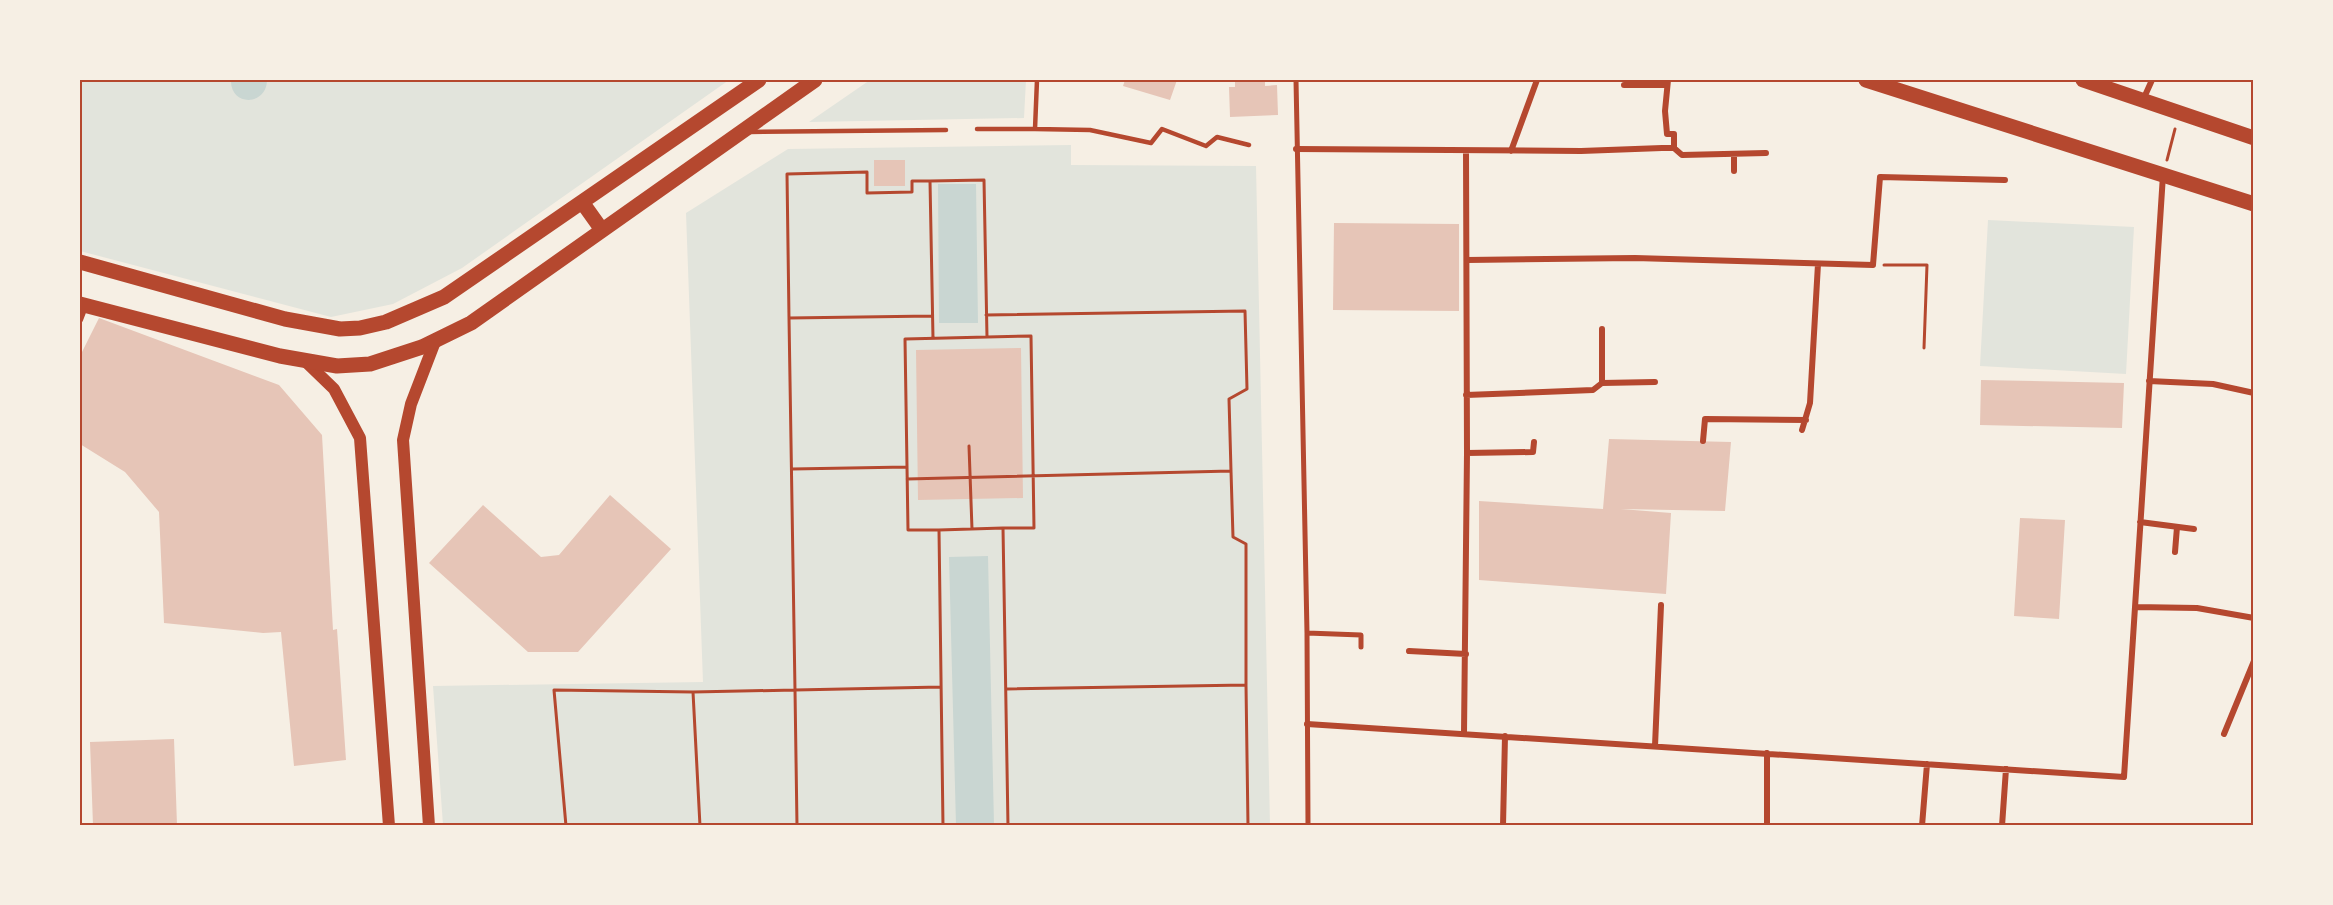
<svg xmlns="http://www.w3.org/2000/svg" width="2333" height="905" font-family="Ubuntu,sans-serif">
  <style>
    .green { fill: #e2e4dc }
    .water { fill: #c9d6d2 }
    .building { fill: #e6c5b7 }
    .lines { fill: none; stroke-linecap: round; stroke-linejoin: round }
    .path { stroke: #b5482f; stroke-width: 3 }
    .service { stroke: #b5482f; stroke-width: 4.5 }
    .pedestrian { stroke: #b5482f; stroke-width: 5 }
    .minor { stroke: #b5482f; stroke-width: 6 }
    .secondary { stroke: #b5482f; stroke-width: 12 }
    .primary { stroke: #b5482f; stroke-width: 15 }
    .neatline { fill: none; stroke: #b5482f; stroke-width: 2 }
  </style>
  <rect width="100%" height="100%" fill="#f6efe4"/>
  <path class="green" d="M80 80H729L462 268 393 304 331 317 80 251Z
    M870 80H1026L1024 118 809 122Z
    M1071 145V165L1256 166 1270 825H443L433 686 703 682 686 213 788 149Z
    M1988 220 2134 227 2126 374 1980 366Z"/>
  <path class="water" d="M231 80H267C267 106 230 107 231 80Z
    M938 184H976L978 323H939Z
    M988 556 994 825H956L949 557Z"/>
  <path class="building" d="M1125 80H1177L1170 100 1123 86Z
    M1235 80H1265V86L1277 85 1278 115 1230 117 1229 87H1235Z
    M874 160H905V186H874Z
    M1334 223 1459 224V311L1333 310Z
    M99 318 279 385 322 435 333 630 337 629 346 760 294 766 281 632 263 633 164 623 159 512 125 472 80 444V356Z
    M1021 348 1023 498 918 500 916 350Z
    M1981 380 2124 383 2122 428 1980 425Z
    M1609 439 1731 442 1725 511 1621 509 1671 513 1666 594 1479 580V501L1603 509Z
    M610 495 671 549 578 652H528L429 563 483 505 541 557 559 555Z
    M2020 518 2065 520 2059 619 2014 616Z
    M174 739 177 825H93L90 742Z"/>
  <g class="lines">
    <path class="path" d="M2167 160 2175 129
      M1884 265H1927L1924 348
      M986 315 1245 311 1247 389 1229 399 1231 471
      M932 316 789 318 795 690 941 687
      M789 318 787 174 867 172V193L912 192V181H930
      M933 338 930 181 984 180 987 337
      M969 446 972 529
      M792 469 907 467
      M907 479 1231 471 1233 537 1246 544V685
      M939 530H908L905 339 1031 336 1034 528H1003
      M1006 689 1246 685 1248 826
      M693 692 700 826
      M566 826 554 690 693 692 795 690 797 826
      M943 826 939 530 1003 528 1008 826"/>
    <path class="service" d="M977 129H1035L1037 80
      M1035 129 1090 130 1151 143 1162 129 1206 146 1217 137 1249 145
      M749 132 946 130"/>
    <path class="pedestrian" d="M1296 80 1307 633 1308 826
      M1307 633 1361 635V647"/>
    <path class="minor" d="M1668 80 1665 111 1667 134H1674V148
      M1624 85H1667
      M2143 100 2152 80
      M1296 149 1581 151 1662 148H1674L1682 155 1766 153
      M1511 151 1537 80
      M1734 171V154
      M1467 260 1635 258 1873 265 1880 177 2005 180
      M80 320 85 307
      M2149 381 2213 384 2254 393
      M1602 383V329
      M1466 395 1593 390 1602 383 1655 382
      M1802 430 1810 403 1818 264
      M1703 441 1705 419 1806 420
      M1467 453 1533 452 1534 442
      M2140 522 2194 529
      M2175 552 2177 527
      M2135 607 2197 608 2254 618
      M1409 651 1466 654
      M1307 724 2124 777 2163 175
      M1464 734 1467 453 1466 151
      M2224 734 2254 661
      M1655 746 1661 605
      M1503 826 1505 736
      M1767 826V753
      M1922 826 1927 764
      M2002 826 2006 769"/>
    <path class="secondary" d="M304 360 334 389 360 438 389 826
      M429 826 403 440 411 404 436 339"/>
    <path class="primary" d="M1866 80 2254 204
      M2083 80 2254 138
      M582 202 602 230
      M80 262 285 319 340 329 360 328 386 322 444 297 759 80
      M80 304 280 356 337 366 370 364 422 347 471 323 815 80"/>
  </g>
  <rect width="2333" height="905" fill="none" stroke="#f6efe4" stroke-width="162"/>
  <rect x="81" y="81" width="2171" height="743" class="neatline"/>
</svg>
